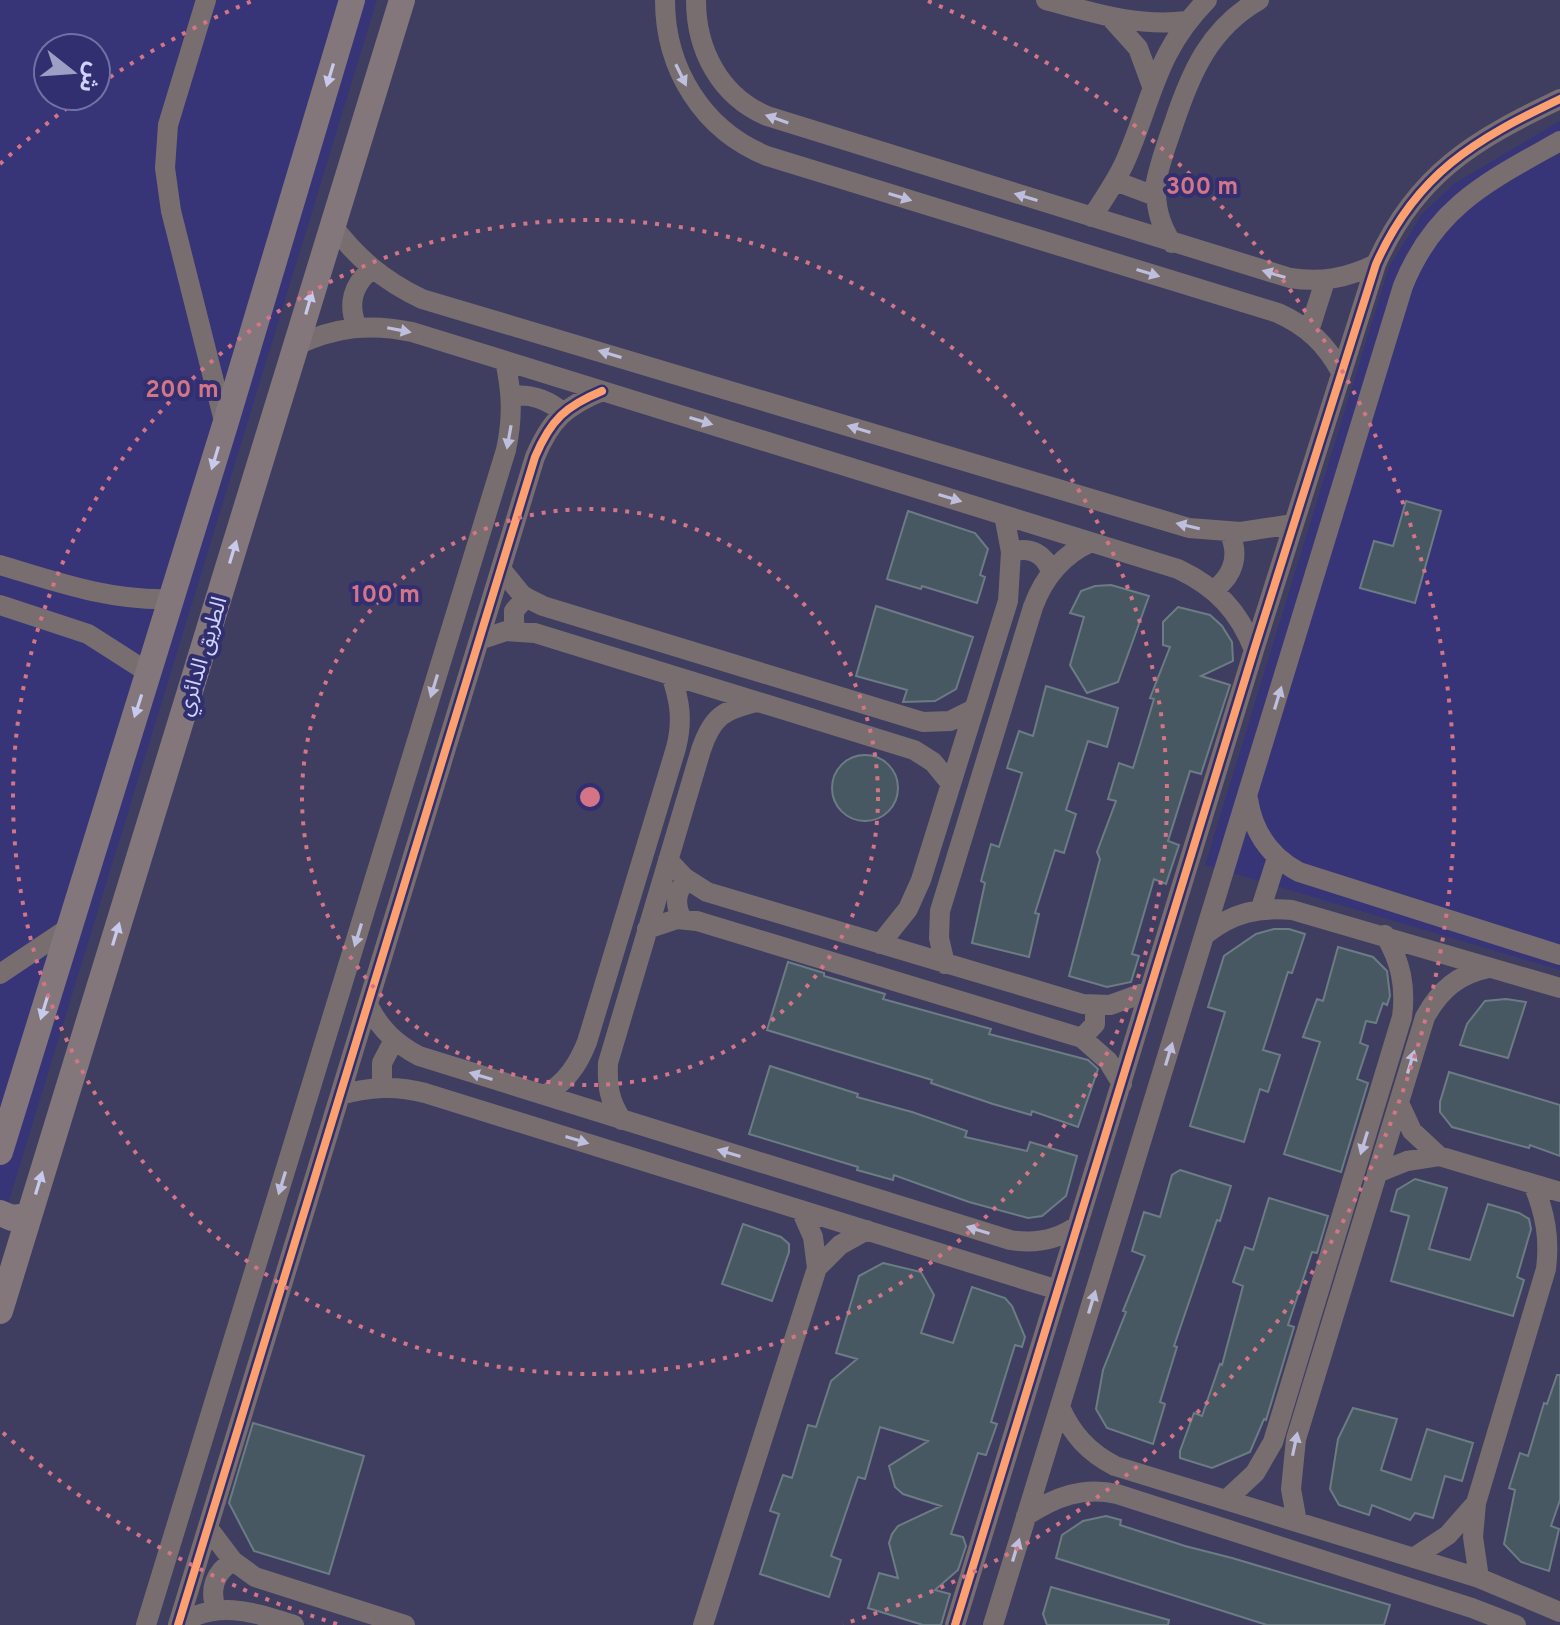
<svg xmlns="http://www.w3.org/2000/svg" width="1560" height="1625" font-family="Overpass,'Noto Sans Arabic',sans-serif">
  <style>
    .built { fill: #373577; fill-rule: evenodd }
    .building { fill: #475862; stroke: #6c7c84; stroke-width: 2 }
    .lines { fill: none; stroke-linecap: round; stroke-linejoin: round }
    .minor { stroke: #786e6f; stroke-width: 20 }
    .major { stroke: #84777c; stroke-width: 26 }
    .cycleway-casing { stroke: #312f70; stroke-width: 13 }
    .cycleway { stroke: #fca06f; stroke-width: 8 }
    .oneway { fill: #c8caed }
    .oneway2 { fill: #bebfde }
    .ring { fill: none; stroke: #d37586; stroke-width: 4; stroke-dasharray: 4 8 }
    .labels { text-anchor: middle; stroke-width: 8; stroke-linejoin: round; paint-order: stroke }
    .street-label { font-size: 22px; fill: #cfd3fa; stroke: #312f70 }
    .centre { fill: #d37586; stroke: #312f70; stroke-width: 4 }
    .ring-label { font-size: 24px; text-anchor: middle; font-weight: bold; fill: #d37586; stroke: #312f70; stroke-width: 8; stroke-linejoin: round; paint-order: stroke }
  </style>
  <rect width="100%" height="100%" fill="#3f3e61"/>
  <path class="built" d="M0 0H377L0 1230ZM48 48H96V96H48Z
    M1560 121V970L1205 865 1389 267 1422 214 1455 183Z"/>
  <path class="building" d="M1406 501 1441 511 1415 603 1360 588 1374 541 1393 546Z
    M908 511 975 533 988 549 980 575 985 577 977 603 922 586 921 589 887 579Z
    M1111 585 1149 596 1118 682 1087 693 1070 665 1084 617 1070 613 1081 591 1095 586Z
    M876 606 973 637 956 689 935 701 903 702 907 690 856 676Z
    M1178 607 1210 615 1222 626 1232 642 1233 661 1201 676 1230 685 1201 774 1190 771 1168 841 1179 845 1166 884 1154 879 1132 954 1139 956 1131 982 1107 987 1069 976 1100 859 1097 852 1116 801 1108 799 1119 763 1133 768 1154 699 1150 698 1170 647 1163 645V622Z
    M1046 686 1118 708 1107 747 1088 741 1066 810 1076 814 1064 853 1055 850 1035 913 1039 914 1029 957 972 943 985 883 981 881 991 844 999 847 1022 773 1007 768 1019 731 1033 736Z
    M832 788a33 33 0 1 1 66 0a33 33 0 1 1-66 0Z
    M1274 929H1289L1305 934 1292 973 1288 972 1263 1050 1280 1055 1268 1092 1260 1089 1244 1142 1190 1126 1225 1012 1208 1007 1224 956 1256 934Z
    M1338 947 1373 957 1387 971 1390 996 1387 1005 1383 1003 1376 1023 1366 1021 1360 1043 1368 1046 1357 1079 1368 1083 1341 1172 1284 1154 1320 1042 1303 1037 1317 999 1323 1001Z
    M788 962 824 973V976L885 994 883 999 991 1029 989 1034 1088 1060 1098 1069 1078 1127 1032 1111 1031 1115 993 1104 931 1083 932 1080 767 1030Z
    M1506 999 1526 1002 1508 1058 1460 1045 1467 1024 1485 1001Z
    M770 1066 858 1094 857 1097 912 1112 967 1131 965 1137 1027 1151 1030 1142 1077 1156 1066 1196 1042 1216 1028 1218 969 1202 894 1175 893 1180 857 1170 858 1167 749 1134Z
    M1449 1072 1560 1105V1156L1530 1145 1529 1148 1452 1127 1440 1112V1102Z
    M1180 1170 1231 1186 1220 1221 1217 1220 1174 1346 1177 1347 1160 1402 1165 1404 1153 1444 1107 1428 1096 1409 1103 1370 1126 1312 1123 1311 1145 1256 1132 1251 1144 1212 1160 1217 1172 1175Z
    M1415 1179 1447 1188 1429 1249 1470 1260 1488 1204 1519 1213 1529 1219 1531 1229 1517 1277 1524 1280 1513 1316 1391 1281 1409 1216 1391 1211 1397 1190Z
    M1269 1198 1328 1216 1317 1253 1312 1252 1288 1325 1294 1327 1266 1420 1264 1419 1250 1452 1212 1468 1180 1458V1451L1194 1413 1202 1416 1220 1364 1222 1365 1243 1286 1233 1282 1245 1247 1253 1250Z
    M743 1224 781 1237 789 1244V1252L772 1301 722 1284Z
    M883 1263 921 1272 934 1295 921 1333 953 1343 972 1287 1005 1298 1012 1306 1025 1337 1022 1347 1015 1345 991 1422 997 1424 986 1455 978 1453 951 1534 963 1537 966 1546 958 1570 935 1590 950 1594 941 1625H923L868 1608 879 1573 898 1578 889 1543 892 1534 898 1526 941 1506 903 1494 895 1487 889 1466 928 1441 880 1427 865 1479 858 1477 831 1556 841 1560 829 1597 760 1574 779 1514 770 1511 783 1475 792 1478 808 1425 816 1427 831 1381 857 1359 836 1353 859 1276Z
    M1557 1375H1560V1500L1551 1526 1559 1529 1549 1571 1521 1562 1504 1544 1515 1490 1509 1488 1520 1453 1528 1456 1544 1403 1547 1404Z
    M1353 1408 1397 1419 1381 1470 1411 1480 1427 1429 1473 1443 1462 1481 1445 1476 1433 1518 1415 1513 1410 1520 1372 1505 1369 1515 1339 1505 1330 1489 1338 1439Z
    M253 1423 364 1456 329 1574 254 1551 229 1503Z
    M1106 1516 1121 1520 1120 1525 1185 1546 1232 1558 1390 1605 1384 1625H1267L1056 1558 1062 1535 1083 1521Z
    M1051 1587 1169 1620 1168 1625H1047L1043 1614Z"/>
  <g class="lines">
    <path class="minor" d="M206 0 168 125 165 168 171 211 225 425
      M665 0C665 69 703 130 767 156L1278 313C1307 326 1326 344 1341 372
      M696 0C696 50 720 96 767 116L1290 278C1322 283 1347 278 1376 264
      M1046 0C1094 13 1137 27 1187 21
      M1111 18 1138 48 1152 86
      M1115 181 1155 196
      M1092 217C1103 200 1115 183 1124 164 1153 100 1154 54 1207 0
      M332 225C357 258 384 281 422 299L1189 528 1241 532 1293 524
      M1172 243C1159 224 1155 205 1156 182 1160 162 1167 143 1174 123 1191 72 1210 28 1259 0
      M357 327C347 304 353 284 372 269
      M1309 331 1325 281
      M297 345C336 327 370 323 412 332L1178 569C1216 587 1239 611 1254 650
      M512 396C532 394 547 399 562 412
      M1011 552C1030 546 1045 554 1051 572
      M0 565C57 582 110 601 171 599
      M501 569 523 596 543 606 923 722 950 721 974 709
      M1214 590C1234 575 1240 555 1229 532
      M0 605 88 634 149 673
      M517 630 514 624V611L526 597
      M479 640 506 631 535 633 914 750 933 762 951 784
      M1248 799C1253 832 1269 856 1299 872L1560 955
      M668 860 685 878 707 892 1083 1004 1110 1005 1149 991
      M1261 908 1277 858
      M682 919C674 904 676 891 687 879
      M647 929 677 919 697 921 1082 1038 1108 1061 1122 1084
      M1206 934C1232 913 1258 907 1292 910L1560 988
      M880 944 908 909 921 880 1008 601 1011 552 1004 515
      M945 964 939 938 940 911 1033 607C1044 577 1062 555 1091 542
      M0 974 67 929
      M368 1005C380 1029 396 1044 419 1056L1010 1240C1035 1244 1058 1240 1078 1225
      M1082 1038 1095 1024V1011L1091 1005
      M382 1087V1063L394 1040
      M340 1095C369 1087 395 1085 425 1093L1058 1290
      M545 1095C566 1082 578 1065 587 1042L676 748C683 721 680 701 671 675
      M1399 1103 1412 1131 1439 1156 1560 1192
      M622 1120C609 1101 607 1085 608 1063L701 750C712 717 723 710 756 702
      M1377 1173 1407 1161 1439 1156
      M817 1268 840 1245 867 1230
      M1060 1407C1072 1434 1088 1452 1115 1466L1479 1578 1560 1612
      M1226 1500 1255 1473 1273 1442 1402 1017C1406 987 1401 962 1385 935
      M1026 1516C1055 1497 1083 1486 1117 1494L1472 1608 1516 1625
      M1297 1522 1291 1489 1296 1439 1425 1017C1440 990 1458 974 1489 968
      M208 1528 233 1561 255 1577 405 1625
      M1413 1558 1448 1535 1476 1503
      M1479 1578 1473 1537 1476 1503 1546 1269C1550 1238 1545 1212 1533 1184
      M216 1609C209 1589 215 1572 233 1561
      M146 1625 506 450C513 418 512 392 505 361
      M178 1625 535 457C551 419 566 406 602 391
      M178 1625C217 1599 253 1612 294 1625
      M703 1625 817 1268 813 1237 801 1210
      M955 1625 1254 650 1376 264C1416 174 1474 140 1560 99
      M993 1625 1403 286C1435 206 1489 181 1560 141"/>
    <path class="major" d="M0 1152 225 425 352 0
      M0 1213 12 1218 29 1216
      M0 1311 402 0"/>
    <defs>
      <path id="cycleway" d="M178 1625 535 457C551 419 566 406 602 391
        M955 1625 1254 650 1376 264C1416 174 1474 140 1560 99"/>
    </defs>
    <use href="#cycleway" class="cycleway-casing"/>
    <use href="#cycleway" class="cycleway"/>
  </g>
  <defs><path id="oneway-solid" d="M-6-.8H1V-3.2L6.5 0L1 3.2V.8H-6Z" transform="scale(2)"/></defs>
  <g class="oneway">
    <use href="#oneway-solid" transform="translate(330 75) rotate(107)"/>
    <use href="#oneway-solid" transform="translate(309 303) rotate(-74)"/>
    <use href="#oneway-solid" transform="translate(215 458) rotate(107)"/>
    <use href="#oneway-solid" transform="translate(233 552) rotate(-73)"/>
    <use href="#oneway-solid" transform="translate(138 706) rotate(108)"/>
    <use href="#oneway-solid" transform="translate(116 934) rotate(-73)"/>
    <use href="#oneway-solid" transform="translate(44 1008) rotate(107)"/>
    <use href="#oneway-solid" transform="translate(39 1183) rotate(-73)"/>
  </g>
  <g class="oneway2">
    <use href="#oneway-solid" transform="translate(681 75) rotate(64)"/>
    <use href="#oneway-solid" transform="translate(777 119) rotate(-161)"/>
    <use href="#oneway-solid" transform="translate(900 197) rotate(17)"/>
    <use href="#oneway-solid" transform="translate(1026 197) rotate(-163)"/>
    <use href="#oneway-solid" transform="translate(1148 273) rotate(17)"/>
    <use href="#oneway-solid" transform="translate(1274 274) rotate(-163)"/>
    <use href="#oneway-solid" transform="translate(399 330) rotate(11)"/>
    <use href="#oneway-solid" transform="translate(610 354) rotate(-163)"/>
    <use href="#oneway-solid" transform="translate(701 421) rotate(17)"/>
    <use href="#oneway-solid" transform="translate(859 429) rotate(-163)"/>
    <use href="#oneway-solid" transform="translate(509 437) rotate(100)"/>
    <use href="#oneway-solid" transform="translate(950 498) rotate(17)"/>
    <use href="#oneway-solid" transform="translate(1188 526) rotate(-167)"/>
    <use href="#oneway-solid" transform="translate(434 686) rotate(107)"/>
    <use href="#oneway-solid" transform="translate(1278 698) rotate(-73)"/>
    <use href="#oneway-solid" transform="translate(358 935) rotate(107)"/>
    <use href="#oneway-solid" transform="translate(1169 1054) rotate(-73)"/>
    <use href="#oneway-solid" transform="translate(1411 1062) rotate(-73)"/>
    <use href="#oneway-solid" transform="translate(481 1076) rotate(-163)"/>
    <use href="#oneway-solid" transform="translate(577 1140) rotate(17)"/>
    <use href="#oneway-solid" transform="translate(1364 1143) rotate(107)"/>
    <use href="#oneway-solid" transform="translate(729 1153) rotate(-163)"/>
    <use href="#oneway-solid" transform="translate(282 1183) rotate(107)"/>
    <use href="#oneway-solid" transform="translate(978 1230) rotate(-163)"/>
    <use href="#oneway-solid" transform="translate(1092 1302) rotate(-73)"/>
    <use href="#oneway-solid" transform="translate(1295 1444) rotate(-78)"/>
    <use href="#oneway-solid" transform="translate(1016 1550) rotate(-73)"/>
  </g>
  <g class="ring">
    <circle cx="590" cy="797" r="288"/>
    <circle cx="590" cy="797" r="577"/>
    <path d="M337 1624A865 865 0 0 1 0 1430M0 164A865 865 0 0 1 82 97M100 84A865 865 0 0 1 252 1M928 1A865 865 0 0 1 843 1624"/>
  </g>
  <g class="labels">
    <g class="street-label">
      <text transform="translate(201 656) rotate(-73)" y="8">الطريق الدائري</text>
    </g>
  </g>
  <circle cx="590" cy="797" r="12" class="centre"/>
  <g class="ring-label">
    <text x="1202" y="194">300 m</text>
    <text x="182" y="397">200 m</text>
    <text x="386" y="602">100 m</text>
  </g>
  <g transform="translate(72 72) rotate(107)"><circle r="38" fill="#312f70" stroke="#7071a7" stroke-width="2"/>
  <path d="M0-6L14 30L0 20L-14 30Z" fill="#9d9fc4"/>
  <text y="-12" font-size="22" font-weight="bold" text-anchor="middle" fill="#cfd3fa">ش</text>
  </g>
</svg>
